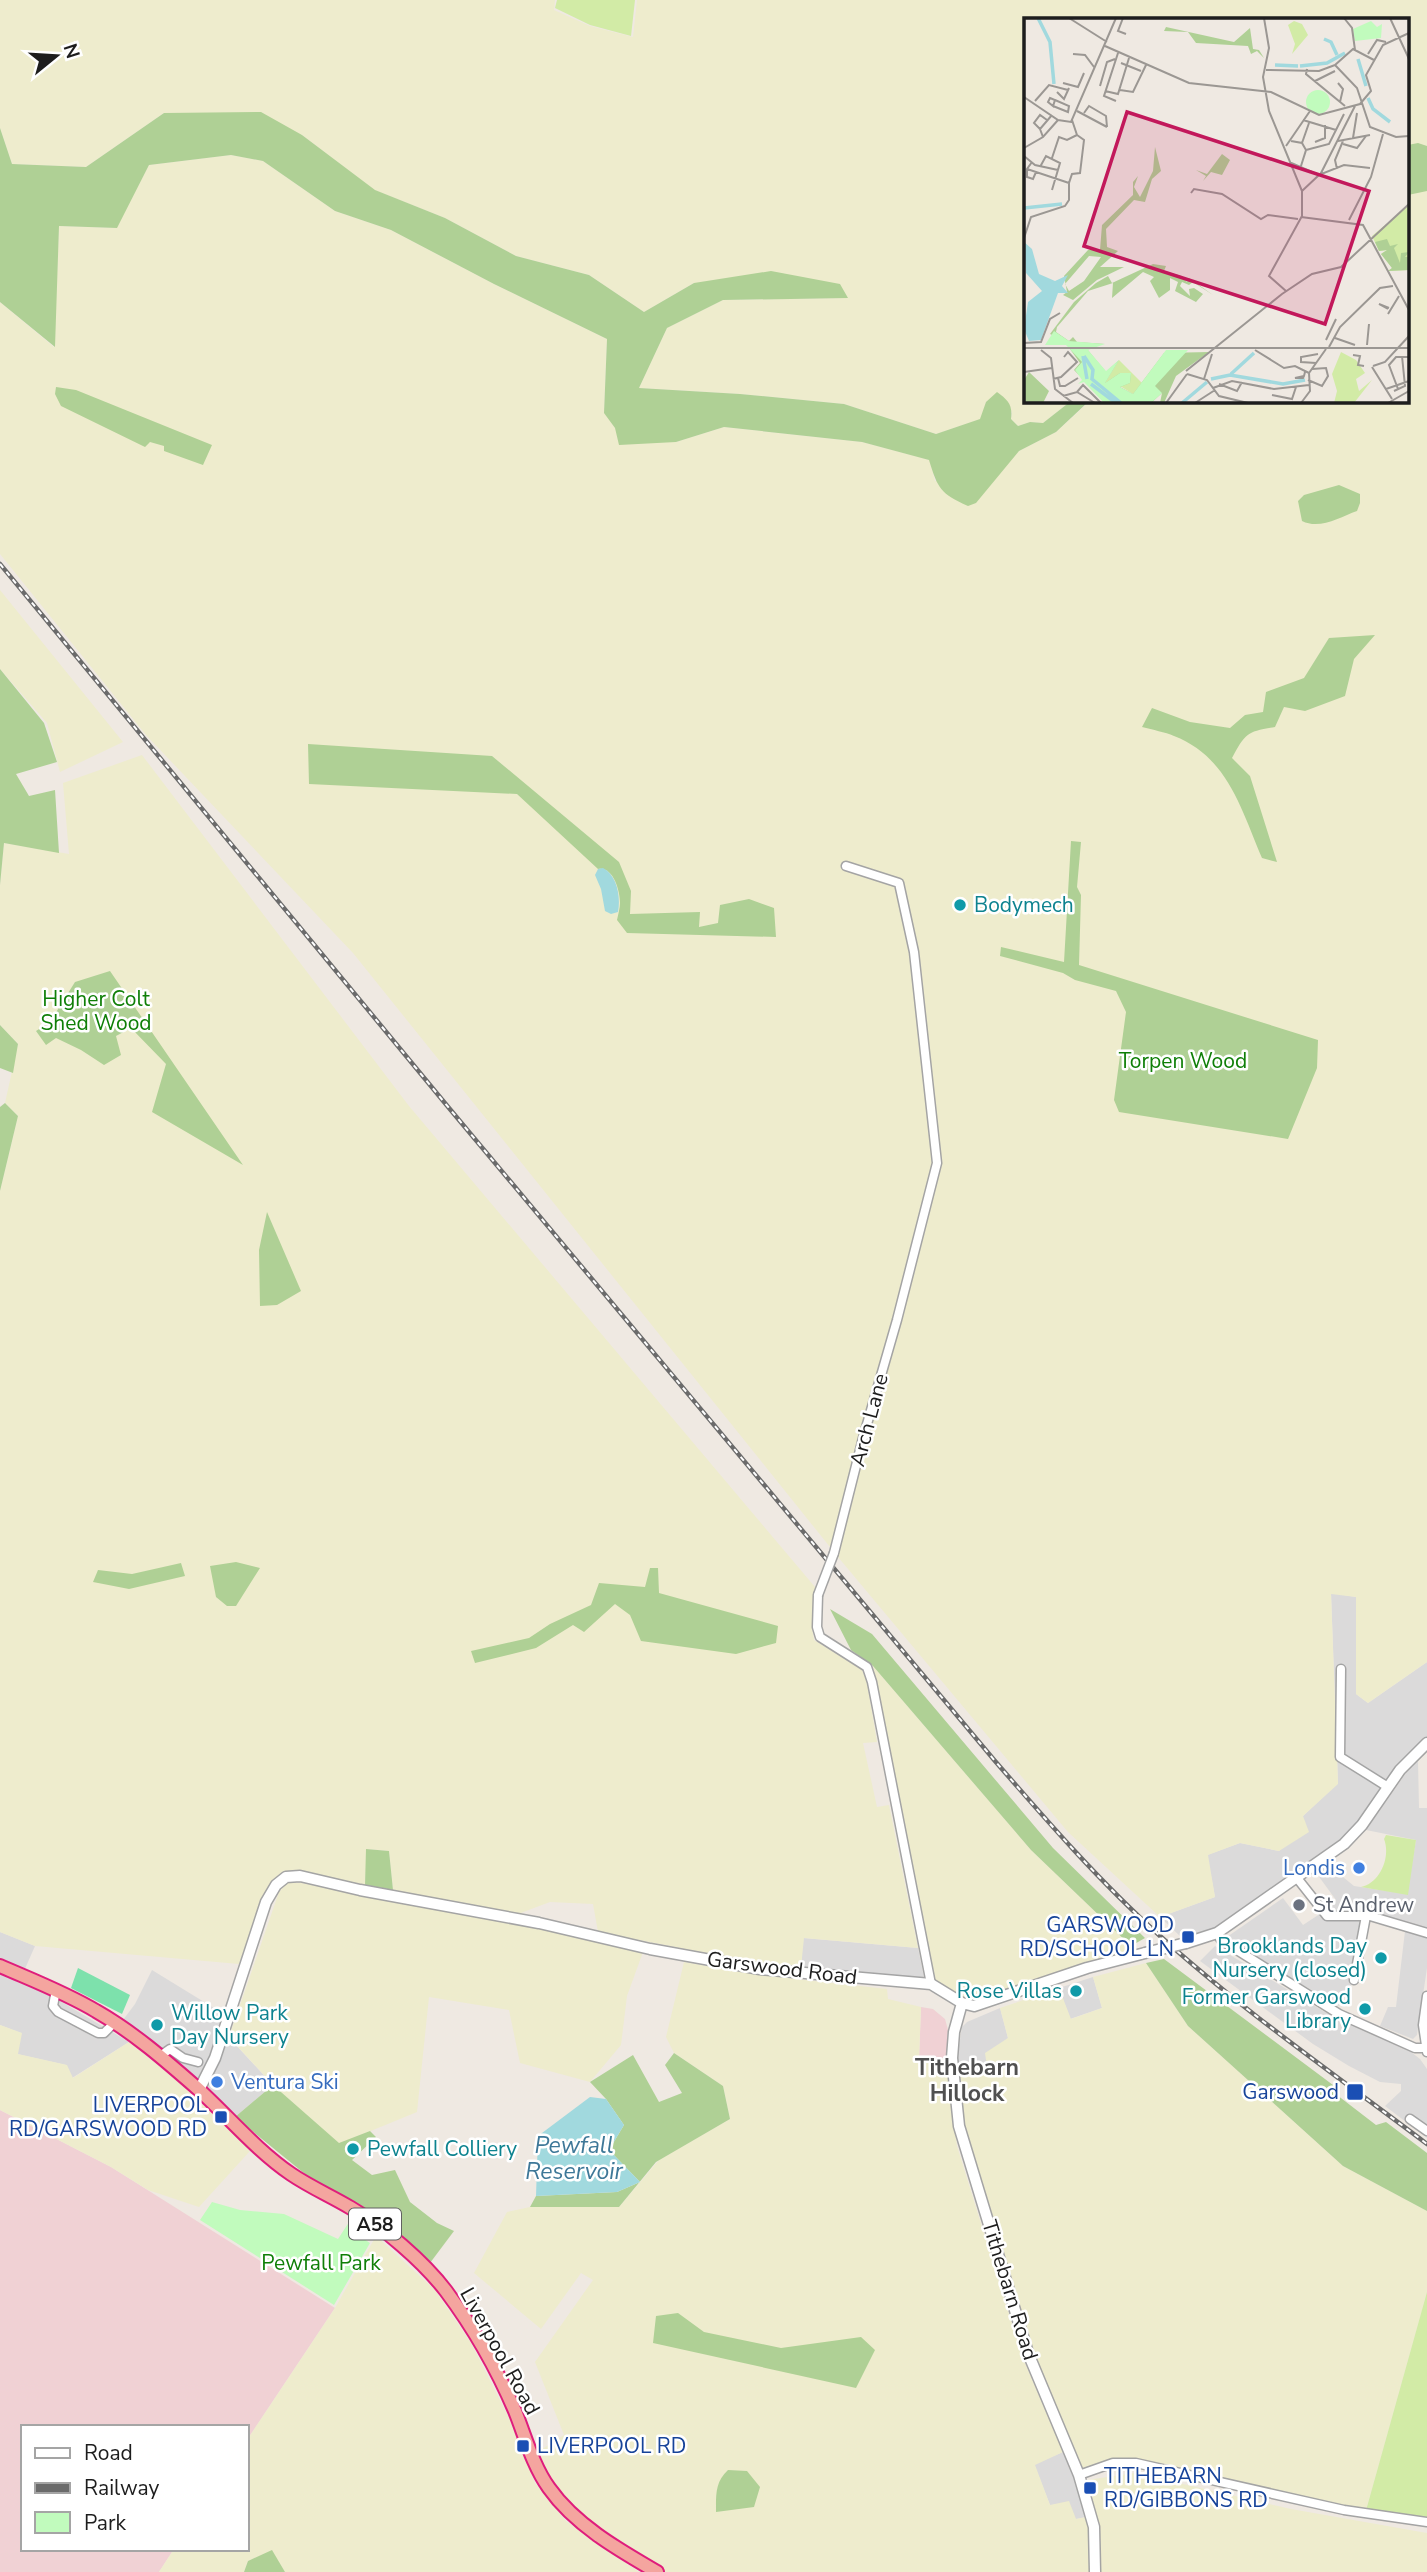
<svg xmlns="http://www.w3.org/2000/svg" width="1427" height="2572" font-family="'Nunito Sans',sans-serif">
  <style>
    .residential { fill: #dbdada }
    .commercial { fill: #f0d1d4 }
    .farmland { fill: #eeeccd }
    .grass { fill: #d2eba6 }
    .forest { fill: #afd095 }
    .park { fill: #c1fbbd }
    .pitch { fill: #7de1ac }
    .water { fill: #a1d9de }
    .lines { fill: none; stroke-linecap: round; stroke-linejoin: round }
    .minor-casing { stroke: #a4a4a4; stroke-width: 11 }
    .tertiary-casing { stroke: #a4a4a4; stroke-width: 13 }
    .trunk-casing { stroke: #df1d7c; stroke-width: 16 }
    .minor { stroke: #fff; stroke-width: 8 }
    .tertiary { stroke: #fff; stroke-width: 10 }
    .trunk { stroke: #f4a59f; stroke-width: 12 }
    .rail-casing { stroke: #6b6b6b; stroke-width: 4.5 }
    .rail { stroke: #fff; stroke-width: 2; stroke-dasharray: 5; stroke-linecap: butt }
    .minor-bridge-casing { stroke: #a4a4a4; stroke-width: 11; stroke-linecap: butt }
    .tertiary-bridge-casing { stroke: #a4a4a4; stroke-width: 13; stroke-linecap: butt }
    .minor-bridge { stroke: #fff; stroke-width: 8 }
    .tertiary-bridge { stroke: #fff; stroke-width: 10 }
    .culture-dot { fill: #0f9aa8; stroke: #fff; stroke-width: 2.5 }
    .shop-dot { fill: #3f7fe0; stroke: #fff; stroke-width: 2.5 }
    .worship-dot { fill: #6b7280; stroke: #fff; stroke-width: 2.5 }
    .transit-dot { fill: #1a4fb4; stroke: #fff; stroke-width: 2.5 }
    .labels { text-anchor: middle; stroke-width: 5; stroke-linejoin: round; paint-order: stroke }
    .shield { fill: #fff; stroke: #616161; stroke-width: 2 }
    .shield-label { font-size: 19px; font-weight: bold; fill: #1d1d1d }
    .culture-label { font-size: 21px; fill: #0d838f; stroke: #fff; text-anchor: start }
    .park-label { font-size: 21px; fill: #0f7f07; stroke: #fff }
    .street-label { font-size: 21px; fill: #1d1d1d; stroke: #fff }
    .shop-label { font-size: 21px; fill: #366cbe; stroke: #fff; text-anchor: end }
    .worship-label { font-size: 21px; fill: #5b616d; stroke: #fff; text-anchor: start }
    .transit-label { font-size: 21px; fill: #164399; stroke: #fff; text-anchor: end }
    .neighbourhood-label { font-size: 23px; font-weight: bold; fill: #505050; stroke: #fff }
    .water-label { font-size: 23px; font-style: italic; fill: #3e7898; stroke: #fff }
    .inset-river { fill: none; stroke: #a1d9de; stroke-width: 3.5 }
    .inset-road { fill: none; stroke: #9b9793; stroke-width: 2 }
    .view { fill: #c2185b; fill-opacity: 0.15; stroke: #c2185b; stroke-width: 3.5 }
    .inset-edge { fill: none; stroke: #1d1d1d; stroke-width: 3.5 }
  </style>
  <rect width="100%" height="100%" fill="#efe9e2"/>
  <path class="residential" d="M1331 1593 1356 1597V1694L1368 1703 1427 1662V1737L1398 1764 1355 1830 1301 1870 1216 1928 1181 1937 1160 1917 1215 1897 1207 1855 1240 1843 1279 1851 1303 1816 1338 1783Z
    M1418 1761 1419 1808H1427V1968L1417 2035 1413 2039 1380 2026 1388 2007H1396L1405 1931 1376 1922 1360 1921 1353 1982 1339 2006 1224 1939 1283 1898 1303 1925 1332 1906 1336 1900 1317 1874 1327 1864 1354 1886 1407 1894 1416 1840 1366 1830 1406 1773Z
    M0 1932 35 1946 24 1971 0 1961Z
    M803 1938 918 1948 925 1982 801 1967Z
    M1215 1946 1323 2011 1411 2052 1420 2059 1427 2069V2138L1385 2106 1401 2091V2084L1380 2082 1349 2066 1313 2044 1200 1961Z
    M152 1970 227 2016 222 2030 273 2085 235 2117 170 2057 123 2020 135 2004Z
    M0 1974 55 1998 129 2042 72 2078 66 2065 17 2054 21 2033 0 2025Z
    M1093 1977 1102 2008 1070 2019 1059 1988Z
    M1000 2008 1008 2038 988 2074 960 2075 957 2058 962 2027 967 2022Z
    M1063 2452 1076 2480 1086 2517 1076 2519 1050 2505 1034 2464Z"/>
  <path class="commercial" d="M921 2007 933 2009 945 2019 948 2030 946 2058 919 2060Z
    M0 2110 111 2167 335 2308 247 2440V2427H23V2549H174L159 2572H0Z"/>
  <path class="farmland" d="M0 0H555L554 10 590 26 633 37 637 0H1427V1662L1368 1703 1356 1694V1597L1331 1594 1338 1784 1303 1816 1309 1832 1279 1851 1240 1843 1208 1855 1215 1897 1160 1917 1068 1832 838 1557 353 953 146 735 0 554V302L54 347 59 226 116 228 149 165 231 155 263 161 335 211 391 230 494 284 607 339 604 412 615 428 676 442 724 427 862 442 930 460 935 481 1001 471 1019 451 1056 432 1088 403 1095 401H1408V19H1026V401H1071L1043 423 1030 422 1018 426 1011 419 1012 412 986 402 981 419 936 434 844 404 740 394 639 388 667 328 723 300 847 298 694 283 644 312 589 275 516 256 445 218 374 190 302 135 211 114 164 113 86 167 12 164 0 128Z
    M0 590 123 742 60 772 47 723 0 669Z
    M142 755 409 1106 815 1587 812 1628 814 1640 862 1670 867 1683 877 1742 863 1743 877 1807 889 1805 918 1948 804 1938 801 1967 757 1963 598 1932 593 1904 550 1902 518 1914 393 1890 389 1851 367 1849 365 1885 300 1871 283 1872 270 1885 261 1901 239 1964 35 1946 0 1932V1191L18 1116 5 1103 18 1044 0 1025V885L4 843 69 854 63 783Z
    M873 1666 1031 1850 1131 1946 1128 1956 974 2007 934 1983Z
    M287 1883H301L438 1908 539 1928 643 1952 627 1996 621 2045 590 2082 520 2063 509 2010 429 1997 417 2112 339 2144 273 2085 229 2037 279 1892Z
    M684 1962 759 1975 887 1989 888 1999 921 2007 919 2060 946 2058 957 2146 1022 2356 1063 2452 1035 2465 1050 2505 1069 2501 1076 2519 1086 2517 1091 2527 1093 2572H654L572 2512 533 2455 564 2435 535 2362 593 2280 581 2273 541 2329 474 2273 507 2212 530 2207H619L659 2160 730 2119 723 2086 674 2053 666 2037Z
    M1146 1963 1188 2026 1343 2166 1427 2211V2292L1365 2514 1136 2464H1112L1084 2471 1032 2355 965 2128 960 2075 988 2074 985 2053 1008 2038 1000 2008 1059 1988 1071 2019 1102 2008 1093 1977Z
    M0 2025 22 2033 18 2054 67 2065 73 2078 129 2042 200 2099 250 2151 199 2207 148 2190 111 2167 0 2110Z
    M376 2236 435 2290 471 2343 509 2418 535 2483 566 2521 639 2572H285L272 2551 248 2561 244 2572H159L174 2549H247V2440L335 2308Z
    M1135 2473 1291 2509 1427 2533V2572H1101L1099 2524 1087 2480Z"/>
  <path class="grass" d="M557 0H635L631 36 590 25 555 8Z
    M1386 1835 1416 1840 1408 1895 1361 1887C1380 1883 1391 1857 1384 1839Z
    M1427 2292V2522L1365 2514Z"/>
  <path class="forest" d="M261 112 302 135 375 190 445 218 516 256 589 275 644 312 694 283 771 271 840 284 848 298 723 300 667 328 639 388 740 394 844 404 936 434 980 419 986 402 997 392C1008 400 1013 405 1011 419L1018 426 1030 422 1043 423 1071 401H1095L1087 403 1056 432 1019 451 976 503 968 506C940 493 938 489 929 460L862 442 724 427 676 442 619 445 615 428 604 413 607 339 494 284 391 230 335 211 263 161 231 155 149 165 117 228 59 226 55 347 0 302V128L12 164 86 167 164 113Z
    M1418 143 1427 146V191L1408 195V145Z
    M56 387 76 390 212 445 203 465 164 451V446L150 442 145 447 61 406 55 394Z
    M1339 485 1360 494V503L1357 511C1340 517 1320 530 1302 521L1298 501 1304 495Z
    M1375 635 1354 659 1345 696 1305 711 1284 707 1275 727C1247 731 1245 734 1232 758L1250 776 1277 862 1262 858C1241 809 1228 757 1174 736 1165 732 1153 730 1142 727L1152 708 1190 722 1230 728 1245 715 1263 712 1266 692 1304 678 1329 638Z
    M0 669 44 723 57 762 16 774 29 796 55 790 59 853 4 843 0 885Z
    M308 744 492 756 619 862 631 891 630 914 700 912 699 927 718 923 720 905 749 899 774 908 776 937 627 933 617 920C618 915 620 908 620 903 620 890 613 866 598 869L517 794 309 784Z
    M1071 841 1081 842 1077 887 1081 895 1079 965 1318 1040 1317 1068 1288 1139 1119 1112 1114 1100 1126 1012 1116 991 1075 980 1063 973 1000 956 1001 947 1064 962Z
    M110 971 243 1165 152 1112 166 1064 131 1028 116 1036 121 1055 104 1065 81 1050 56 1038 46 1045 36 1031 50 1022 75 982Z
    M0 1025 18 1044 13 1073 0 1068Z
    M5 1103 18 1116 0 1191V1107Z
    M267 1212 301 1291 277 1305 260 1306 259 1250Z
    M236 1562 260 1568 236 1606H227L216 1597 210 1566Z
    M181 1563 185 1576 129 1589 93 1582 98 1570 132 1574Z
    M650 1568H658L659 1593 778 1626 776 1643 736 1654 641 1641 630 1615 615 1604 584 1632 573 1625 536 1648 475 1663 471 1651 529 1638 550 1624 591 1605 599 1583 645 1587Z
    M830 1609 872 1634 1053 1848 1145 1938 1131 1946 1031 1850 873 1666 851 1650Z
    M366 1849 389 1851 393 1890 365 1885Z
    M1164 1959 1333 2085 1337 2095 1376 2125 1386 2122 1427 2153V2211L1343 2166 1188 2026 1146 1963Z
    M674 2053 723 2086 730 2119 656 2162 619 2207H530L536 2196 617 2192 640 2182 609 2150 624 2125 606 2099 590 2082 633 2055 659 2102 682 2093 665 2065Z
    M273 2085 339 2143 370 2131 376 2137 352 2160 372 2175 395 2170 410 2202 437 2223 454 2231 430 2263 366 2210 321 2187 235 2117Z
    M678 2313 704 2332 781 2348 861 2337 875 2350 856 2388 653 2343 656 2316Z
    M728 2470 747 2471 760 2487 754 2507 716 2512C716 2495 715 2482 728 2470Z
    M272 2550 285 2572H244L248 2561Z"/>
  <path class="park" d="M212 2202 240 2210 284 2214 338 2239 353 2216 363 2222 355 2233 370 2243 334 2305 200 2220Z"/>
  <path class="pitch" d="M78 1968 130 1995 122 2014 71 1988Z"/>
  <path class="water" d="M603 868C617 875 621 897 618 912L611 914 605 911 601 889 595 875 598 869Z
    M590 2097 606 2099 624 2125 609 2150 640 2182 617 2192 536 2196 538 2136Z"/>
  <g class="lines">
    <defs>
      <path id="minor" d="M834 1553 863 1438 897 1320 937 1163 914 952 899 883 846 866
        M818 1595 817 1627 820 1637 867 1667 872 1682 931 1984
        M1341 1669 1340 1757 1388 1787
        M1297 1878 1327 1916H1370L1427 1933
        M1217 1933 1221 1940 1339 2014 1415 2048H1426
        M1354 1980 1366 1916
        M56 1990 53 2006 58 2012 98 2033H104L115 2022
        M1427 2052 1423 2025 1427 1996
        M160 2056 170 2049 183 2058 198 2062
        M1410 2119 1427 2131
        M1079 2475 1113 2463H1136L1344 2510 1427 2522"/>
      <path id="tertiary" d="M1186 1943 1217 1933 1344 1844 1362 1825 1400 1770 1427 1743
        M962 2003 954 2032 952 2058 959 2126 1028 2353 1079 2475 1094 2527 1095 2572
        M199 2090 215 2058 266 1902 276 1885 286 1877 300 1876 360 1890 539 1923 650 1949 760 1969 931 1984 962 2003 974 2006 1087 1968 1145 1953"/>
      <path id="trunk" d="M0 1966C32 1980 66 1993 96 2011 133 2032 165 2060 197 2088 228 2116 256 2150 291 2174 310 2187 331 2196 351 2208 383 2227 423 2261 446 2291 473 2327 497 2369 515 2411 525 2436 533 2466 549 2488 575 2525 619 2550 657 2572"/>
    </defs>
    <use href="#minor" class="minor-casing"/>
    <use href="#tertiary" class="tertiary-casing"/>
    <use href="#trunk" class="trunk-casing"/>
    <use href="#minor" class="minor"/>
    <use href="#tertiary" class="tertiary"/>
    <use href="#trunk" class="trunk"/>
    <defs>
      <path id="rail" d="M0 564 449 1108 995 1761C1047 1821 1100 1882 1159 1935 1243 2011 1337 2076 1427 2144"/>
    </defs>
    <use href="#rail" class="rail-casing"/>
    <use href="#rail" class="rail"/>
    <defs>
      <path id="minor-bridge" d="M818 1595 834 1553"/>
      <path id="tertiary-bridge" d="M1145 1953 1186 1943"/>
    </defs>
    <use href="#minor-bridge" class="minor-bridge-casing"/>
    <use href="#tertiary-bridge" class="tertiary-bridge-casing"/>
    <use href="#minor-bridge" class="minor-bridge"/>
    <use href="#tertiary-bridge" class="tertiary-bridge"/>
  </g>
  <g class="culture-dot">
    <circle cx="960" cy="905" r="7"/>
    <circle cx="1381" cy="1958" r="7"/>
    <circle cx="1076" cy="1991" r="7"/>
    <circle cx="1365" cy="2009" r="7"/>
    <circle cx="157" cy="2025" r="7"/>
    <circle cx="353" cy="2149" r="7"/>
  </g>
  <g class="shop-dot">
    <circle cx="1359" cy="1868" r="7"/>
    <circle cx="217" cy="2082" r="7"/>
  </g>
  <circle class="worship-dot" cx="1299" cy="1905" r="7"/>
  <g class="transit-dot">
    <rect x="1181" y="1930" width="14" height="14" rx="3.5"/>
    <rect x="1346" y="2083" width="18" height="18" rx="3.5"/>
    <rect x="214" y="2110" width="14" height="14" rx="3.5"/>
    <rect x="516" y="2439" width="14" height="14" rx="3.5"/>
    <rect x="1083" y="2481" width="14" height="14" rx="3.5"/>
  </g>
  <g class="labels">
    <rect class="shield" x="349" y="2208.5" width="52" height="31" rx="5"/>
    <g class="shield-label">
      <text x="375" y="2231">A58</text>
    </g>
    <g class="culture-label">
      <text x="974" y="912">Bodymech</text>
      <text x="1367" y="1953" text-anchor="end">Brooklands Day<tspan x="1367" dy="24">Nursery (closed)</tspan></text>
      <text x="1062" y="1998" text-anchor="end">Rose Villas</text>
      <text x="1351" y="2004" text-anchor="end">Former Garswood<tspan x="1351" dy="24">Library</tspan></text>
      <text x="171" y="2020">Willow Park<tspan x="171" dy="24">Day Nursery</tspan></text>
      <text x="367" y="2156">Pewfall Colliery</text>
    </g>
    <g class="park-label">
      <text x="96" y="1006">Higher Colt<tspan x="96" dy="24">Shed Wood</tspan></text>
      <text x="1183" y="1068">Torpen Wood</text>
      <text x="321" y="2270">Pewfall Park</text>
    </g>
    <g class="street-label">
      <text transform="translate(869 1420) rotate(-75)" y="7">Arch Lane</text>
      <text transform="translate(782 1968) rotate(7)" y="7">Garswood Road</text>
      <text transform="translate(1010 2290) rotate(73)" y="7">Tithebarn Road</text>
      <text transform="translate(500 2351) rotate(61)" y="7">Liverpool Road</text>
    </g>
    <g class="shop-label">
      <text x="1345" y="1875">Londis</text>
      <text x="231" y="2089" text-anchor="start">Ventura Ski</text>
    </g>
    <g class="worship-label">
      <text x="1313" y="1912">St Andrew</text>
    </g>
    <g class="transit-label">
      <text x="1174" y="1932">GARSWOOD<tspan x="1174" dy="24">RD/SCHOOL LN</tspan></text>
      <text x="1339" y="2099">Garswood</text>
      <text x="207" y="2112">LIVERPOOL<tspan x="207" dy="24">RD/GARSWOOD RD</tspan></text>
      <text x="537" y="2453" text-anchor="start">LIVERPOOL RD</text>
      <text x="1104" y="2483" text-anchor="start">TITHEBARN<tspan x="1104" dy="24">RD/GIBBONS RD</tspan></text>
    </g>
    <g class="neighbourhood-label">
      <text x="967" y="2075">Tithebarn<tspan x="967" dy="26">Hillock</tspan></text>
    </g>
    <g class="water-label">
      <text x="574" y="2153">Pewfall<tspan x="574" dy="26">Reservoir</tspan></text>
    </g>
  </g>
  <g transform="translate(1024 18)">
    <rect width="385" height="385" fill="#efe9e2"/>
    <path d="M270 3 278 6 284 17 268 36 271 26 264 7ZM385 187V252L364 253 368 250 357 236 363 232 355 233 348 218ZM317 334 332 342 341 355 332 361 335 373 348 362 330 385H310L313 373 308 356ZM95 342 119 366 109 376 96 368 104 356 81 365Z" fill="#d2eba6"/>
    <path d="M142 9 210 24 226 10 229 31 235 32 240 40 233 33 227 36 224 28 172 25 164 14 140 13ZM131 129 137 153 128 161 121 184 110 182 82 211 83 229 94 233 76 249H100L73 262 49 282 39 277 43 274 40 258 64 232H76L78 207 109 177V164L114 158 110 169 116 179 129 153ZM65 238 77 239 60 263 45 273 41 266ZM198 136 206 142 198 157 187 154 179 163 182 158 172 152 183 156ZM363 221 366 228 374 226 370 230 376 245 377 235 385 234 381 239H385V252L364 253 368 250 357 236 363 232 355 233 351 224ZM129 246 142 248 140 253 158 258 163 264 165 260 189 277 169 264 165 267 158 264 156 268 166 278 165 271 170 270 179 276 172 284 151 273 154 264 146 260V272L135 280 126 263 130 259 119 254 88 280 89 265 64 273 33 309 32 314 45 323 49 319 53 324 81 326H48L26 316 50 284 72 265 84 258 88 265ZM46 331H63L82 354 95 342 81 365 96 355H107L106 365 96 369 109 376 140 335 185 334 152 358 140 385H136L138 375 127 385H93L78 379 55 357 50 352 56 345ZM5 354 25 373 19 385H0V362Z" fill="#afd095" fill-rule="evenodd"/>
    <path d="M347 3 353 9 358 6 357 20 331 23 329 11ZM282 84a12 12 0 1 1 24 0a12 12 0 1 1-24 0ZM30 313 45 323 81 326 64 332 82 353 95 342 81 365 96 355H107L106 365 96 369 109 376 142 332H164L131 368 138 375 127 385H80L60 364 54 366 58 362 51 352 58 344 42 327H21Z" fill="#c1fbbd"/>
    <path d="M0 224 8 231 15 256 31 263 44 257 38 268 44 275H34L17 322 5 323 0 311 4 284 18 273 2 255Z" fill="#a1d9de"/>
    <path class="inset-river" d="M14 0 26 24 30 66M300 21 307 24 313 37M334 41 342 68M251 47 274 48M276 48 303 45 321 35M344 80 349 91 366 104M0 190 38 186M59 338 63 361M60 338 69 352 68 361 97 385M207 356 230 335M187 361 206 357 259 366 281 362M67 366 92 385M158 385 183 364"/>
    <path class="inset-road" d="M45 0 83 24M99 0 94 13 102 16M240 0 245 30 239 59 245 93 278 173V198L245 258 262 273M320 0 328 10 331 32M366 0 385 41M81 28 165 65 247 74 295 97 336 86 347 73 342 57 359 27 385 15M49 36 61 37 70 49M344 36 353 22 362 24M97 45 117 53M311 47 333 70 346 109 372 119 385 118M311 47 329 31 350 42M283 51 282 56 321 88M242 52 295 53 311 47M291 63 311 53M39 65 54 69 60 55M314 65 319 71 316 84M76 68 83 44 91 41M96 72 109 74 122 47M81 73 94 76 105 40M33 74 40 81 45 70M0 79 34 102 47 104 92 0M26 80 31 82 29 88 24 84ZM11 83 25 67 44 72M92 83 80 78 94 35M29 88 44 94 45 88 31 82M53 93 83 109M60 95 65 88 82 98 83 109M279 102 312 112M16 111 10 105 16 97 23 102M19 119 16 111 28 97M329 120 333 95M267 123 278 125 282 132 277 148M314 123 346 117M291 124 301 120V107M278 125 285 105M319 126 333 130 342 118M262 128 286 93M0 130 19 119 34 102M282 132 305 126 320 96M0 138 11 147 34 152M28 140 35 119 43 122 53 117M8 144 3 151 45 165M265 144 295 157 320 147 346 150M16 149 22 138 36 145 28 172M3 151V159L9 161 12 154M313 151 311 142 319 123M296 157 331 88M278 173 295 157M167 175 170 171 198 176 237 201 244 197 274 201M277 199 339 207 385 292M325 202 347 159 359 116M0 220 7 199 41 188 45 182V165L48 156 56 155 60 122 53 117 48 102M364 291 355 286 365 290M364 296 375 278M311 320 331 327M302 322 312 301M0 325 17 324 26 301 36 295M343 327 345 306M305 329 316 309 356 270 369 268M0 330H385M17 332 27 340 31 371 49 385M231 332 260 350 271 348 285 355M329 337 336 338 334 347 340 348M292 345 277 344V339L294 336M349 348 361 344 385 318M348 349 368 381M162 353 258 276 288 256 317 249 385 186M0 354 28 350M163 356 183 362 195 378 224 385M280 358 271 360H279L280 358 281 354M34 360 36 368H41L54 360M29 361 37 359 53 344 44 334 40 339M180 361 188 336M284 362 298 368 304 358 302 350 288 351M195 366 213 373 218 364M189 370 208 363 250 371 285 367M362 371 385 363M374 371 365 347 372 339H385M370 373 381 368 378 338M53 374 59 367 77 385M248 377 268 381 272 369M39 378 53 374 71 385M142 385 163 356M171 385 191 372M277 385 286 373 285 355 302 331M364 385 385 373"/>
    <path class="view" d="M103 94 345 173 301 306 60 228Z"/>
    <rect width="385" height="385" class="inset-edge"/>
  </g>
  <rect x="21" y="2425" width="228" height="126" fill="#ffffff" stroke="#a5a5a5" stroke-width="2"/>
  <rect x="35" y="2448" width="35" height="10" fill="#ffffff" stroke="#a5a5a5" stroke-width="2"/>
  <text x="84" y="2460" font-size="21" fill="#1d1d1d">Road</text>
  <rect x="35" y="2483" width="35" height="10" fill="#6b6b6b" stroke="#a5a5a5" stroke-width="2"/>
  <text x="84" y="2495" font-size="21" fill="#1d1d1d">Railway</text>
  <rect x="35" y="2512" width="35" height="21" fill="#c1fbbd" stroke="#a5a5a5" stroke-width="2"/>
  <text x="84" y="2530" font-size="21" fill="#1d1d1d">Park</text>
  <g transform="translate(56 56) rotate(72)" stroke="#ffffff" stroke-width="5" paint-order="stroke">
  <path d="M0-5L12 26L0 18L-12 26Z" fill="#1d1d1d"/>
  <text y="-10" font-size="19" font-weight="bold" text-anchor="middle" fill="#1d1d1d">N</text>
  </g>
</svg>
